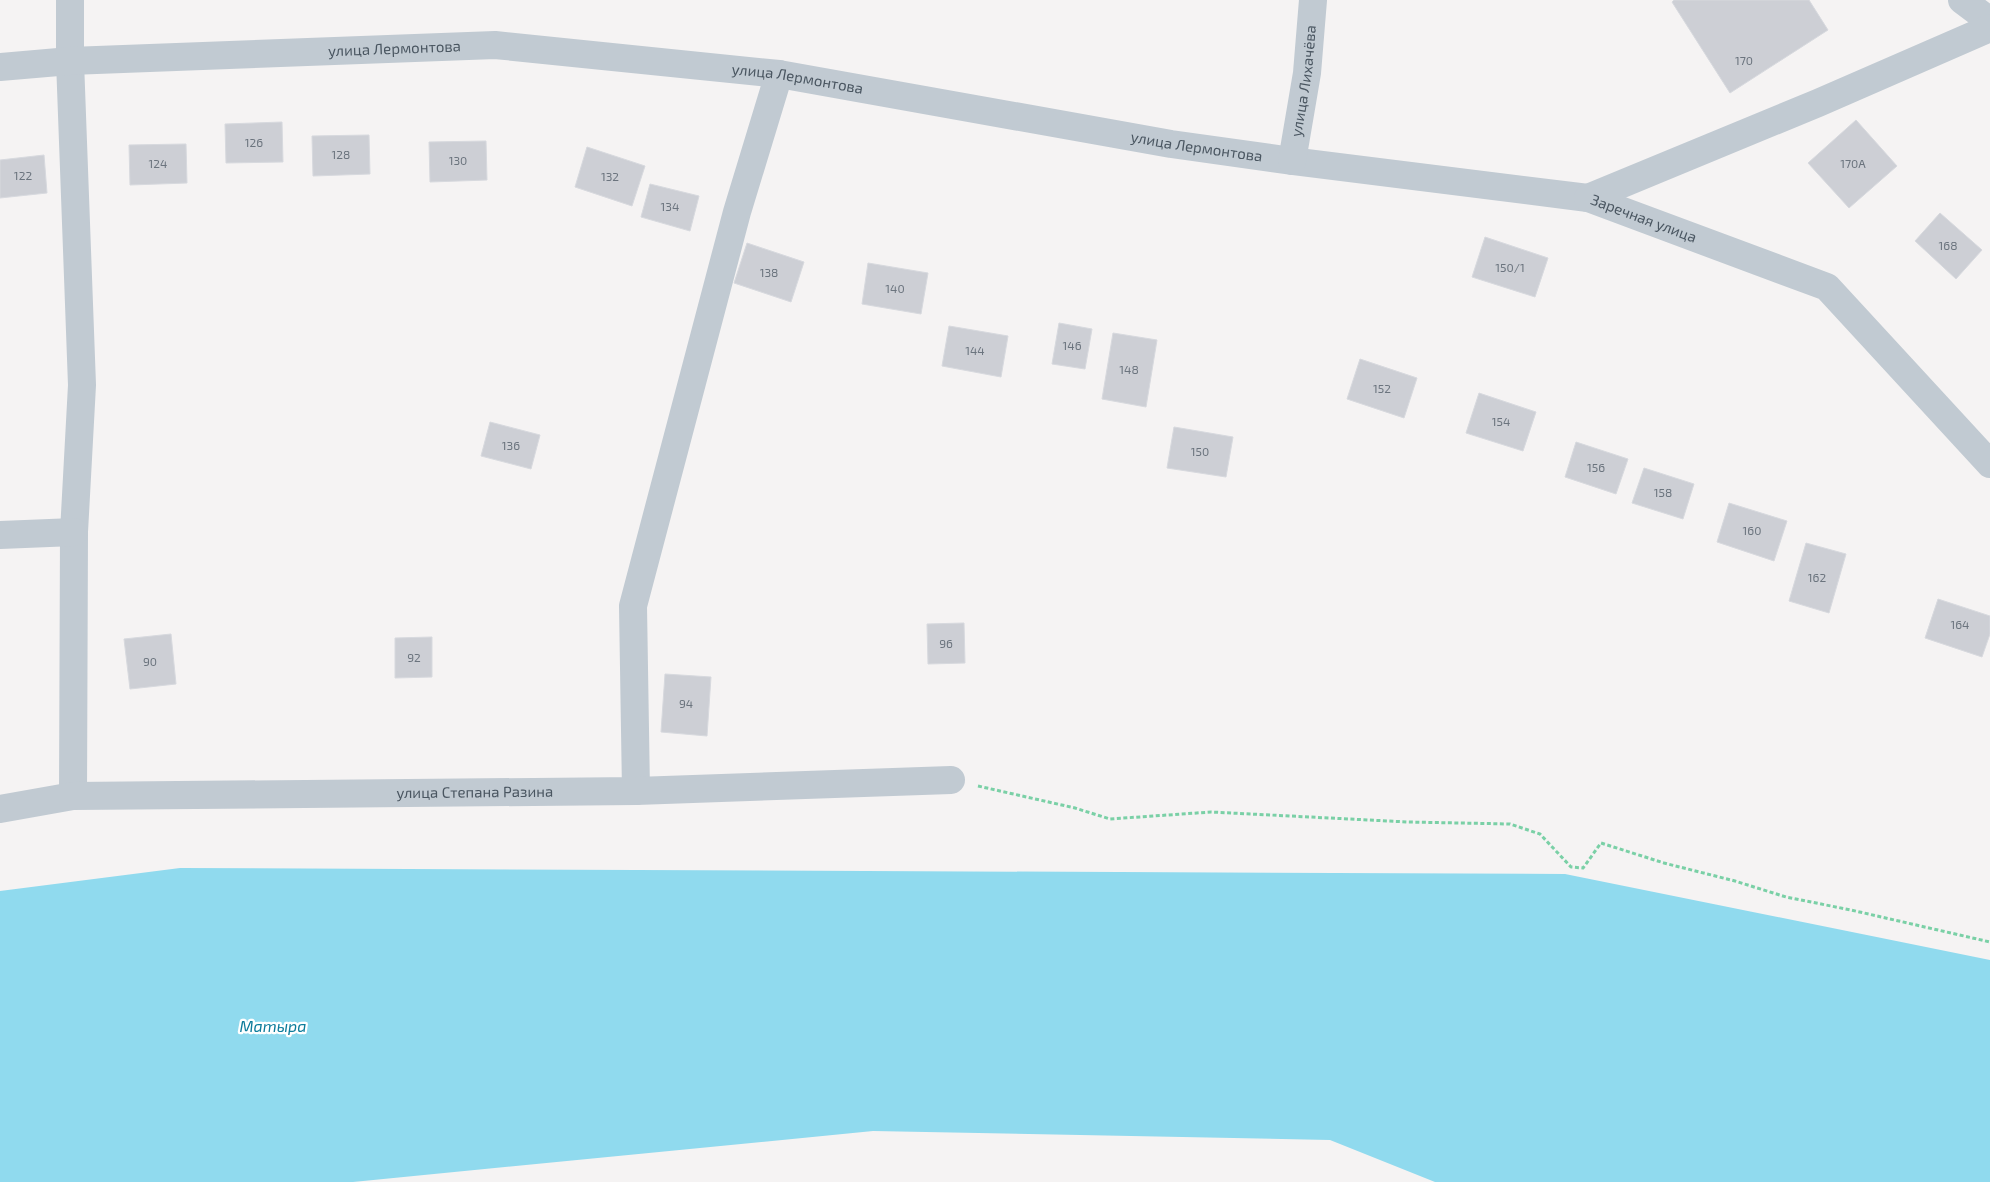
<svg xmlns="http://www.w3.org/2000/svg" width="1990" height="1182" font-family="'Exo 2',sans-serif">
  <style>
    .water { fill: #90daee }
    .building { fill: #cdcfd5; stroke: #d7d9de }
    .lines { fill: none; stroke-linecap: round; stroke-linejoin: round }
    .path { stroke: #7ad0a6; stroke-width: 3; stroke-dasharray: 4 2.5; stroke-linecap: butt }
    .street { stroke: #c1cad2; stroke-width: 28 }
    .labels { text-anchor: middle; stroke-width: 4.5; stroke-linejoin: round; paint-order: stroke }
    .number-label { font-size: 12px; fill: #6b747e }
    .street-label { font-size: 15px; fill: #4a5661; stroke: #fff }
    .water-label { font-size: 16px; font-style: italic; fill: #0c7c9b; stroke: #fff }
  </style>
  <rect width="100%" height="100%" fill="#f5f3f3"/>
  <path class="water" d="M180 868 1565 874 1990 960V1182H1435L1330 1140 873 1131 353 1182H0V891Z"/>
  <path class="building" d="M1674 0H1809L1828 30 1730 93 1672 2Z
    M1856 120 1897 166 1849 208 1808 163Z
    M282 122 283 162 226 163 225 124Z
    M369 135 370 174 313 176 312 136Z
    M486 141 487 180 430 182 429 142Z
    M186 144 187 183 130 185 129 145Z
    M587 147 645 166 632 206 575 187Z
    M44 155 47 193 0 198V160Z
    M650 184 699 196 690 231 641 217Z
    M1940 213 1982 250 1956 279 1915 241Z
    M1485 237 1548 258 1535 297 1472 277Z
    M747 243 804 262 791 302 734 283Z
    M868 263 928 273 921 314 862 304Z
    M1059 323 1092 329 1085 369 1052 364Z
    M949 326 1008 336 1001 377 942 366Z
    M1113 333 1157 340 1146 407 1102 399Z
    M1360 359 1417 378 1404 418 1347 399Z
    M1479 393 1536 412 1523 451 1466 433Z
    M490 422 540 435 531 469 481 456Z
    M1174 427 1233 437 1226 477 1167 468Z
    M1576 442 1628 459 1616 494 1565 477Z
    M1644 468 1694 484 1683 519 1632 503Z
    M1729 503 1787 521 1774 561 1717 542Z
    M1806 543 1846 554 1829 613 1789 601Z
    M1938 599 1990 616V634L1982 657 1925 638Z
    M964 623 965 663 928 664 927 624Z
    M171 634 176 684 130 689 124 639Z
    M432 637V677L395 678V638Z
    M665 674 711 677 707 736 661 732Z"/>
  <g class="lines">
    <path class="path" d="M978 786 1075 808 1110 819 1211 812 1408 822 1510 824 1540 834 1571 867 1583 868 1601 843 1664 863 1735 881 1786 897 1851 910 1990 942"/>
    <g class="street">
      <path d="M70 0V61L82 385 74 532 73 796"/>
      <path d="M1962 0 1990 21"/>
      <path id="s1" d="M0 67 70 61 495 45 779 74 1171 144 1292 161 1588 198 1827 287 1990 464"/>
      <path id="s2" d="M1292 161 1307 73 1313 0"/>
      <path d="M1588 198 1818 103 1990 28"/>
      <path d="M0 535 74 532"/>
      <path d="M636 791 633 606 737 212 779 74"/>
      <path id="s3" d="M0 809 73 796 636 791 951 780"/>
    </g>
  </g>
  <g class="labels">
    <g class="number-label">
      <text x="1744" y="65">170</text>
      <text x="254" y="147">126</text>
      <text x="341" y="159">128</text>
      <text x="458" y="165">130</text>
      <text x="158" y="168">124</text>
      <text x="1853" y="168">170А</text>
      <text x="23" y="180">122</text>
      <text x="610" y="181">132</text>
      <text x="670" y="211">134</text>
      <text x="1948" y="250">168</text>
      <text x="1510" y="272">150/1</text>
      <text x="769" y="277">138</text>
      <text x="895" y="293">140</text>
      <text x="1072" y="350">146</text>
      <text x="975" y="355">144</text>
      <text x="1129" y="374">148</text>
      <text x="1382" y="393">152</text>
      <text x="1501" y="426">154</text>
      <text x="511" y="450">136</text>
      <text x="1200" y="456">150</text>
      <text x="1596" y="472">156</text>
      <text x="1663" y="497">158</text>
      <text x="1752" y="535">160</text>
      <text x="1817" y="582">162</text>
      <text x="1960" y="629">164</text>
      <text x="946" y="648">96</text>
      <text x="414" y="662">92</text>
      <text x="150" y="666">90</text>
      <text x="686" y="708">94</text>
    </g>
    <g class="street-label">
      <text dy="5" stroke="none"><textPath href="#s1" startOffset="395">улица Лермонтова</textPath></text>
      <text dy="5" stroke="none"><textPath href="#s1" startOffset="800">улица Лермонтова</textPath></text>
      <text dy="5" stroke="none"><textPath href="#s2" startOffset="81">улица Лихачёва</textPath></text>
      <text dy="5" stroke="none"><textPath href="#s1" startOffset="1205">улица Лермонтова</textPath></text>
      <text dy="5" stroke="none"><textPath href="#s1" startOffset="1659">Заречная улица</textPath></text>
      <text dy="5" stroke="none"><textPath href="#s3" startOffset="476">улица Степана Разина</textPath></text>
    </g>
    <g class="water-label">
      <text x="273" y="1032">Матыра</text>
    </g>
  </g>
</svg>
